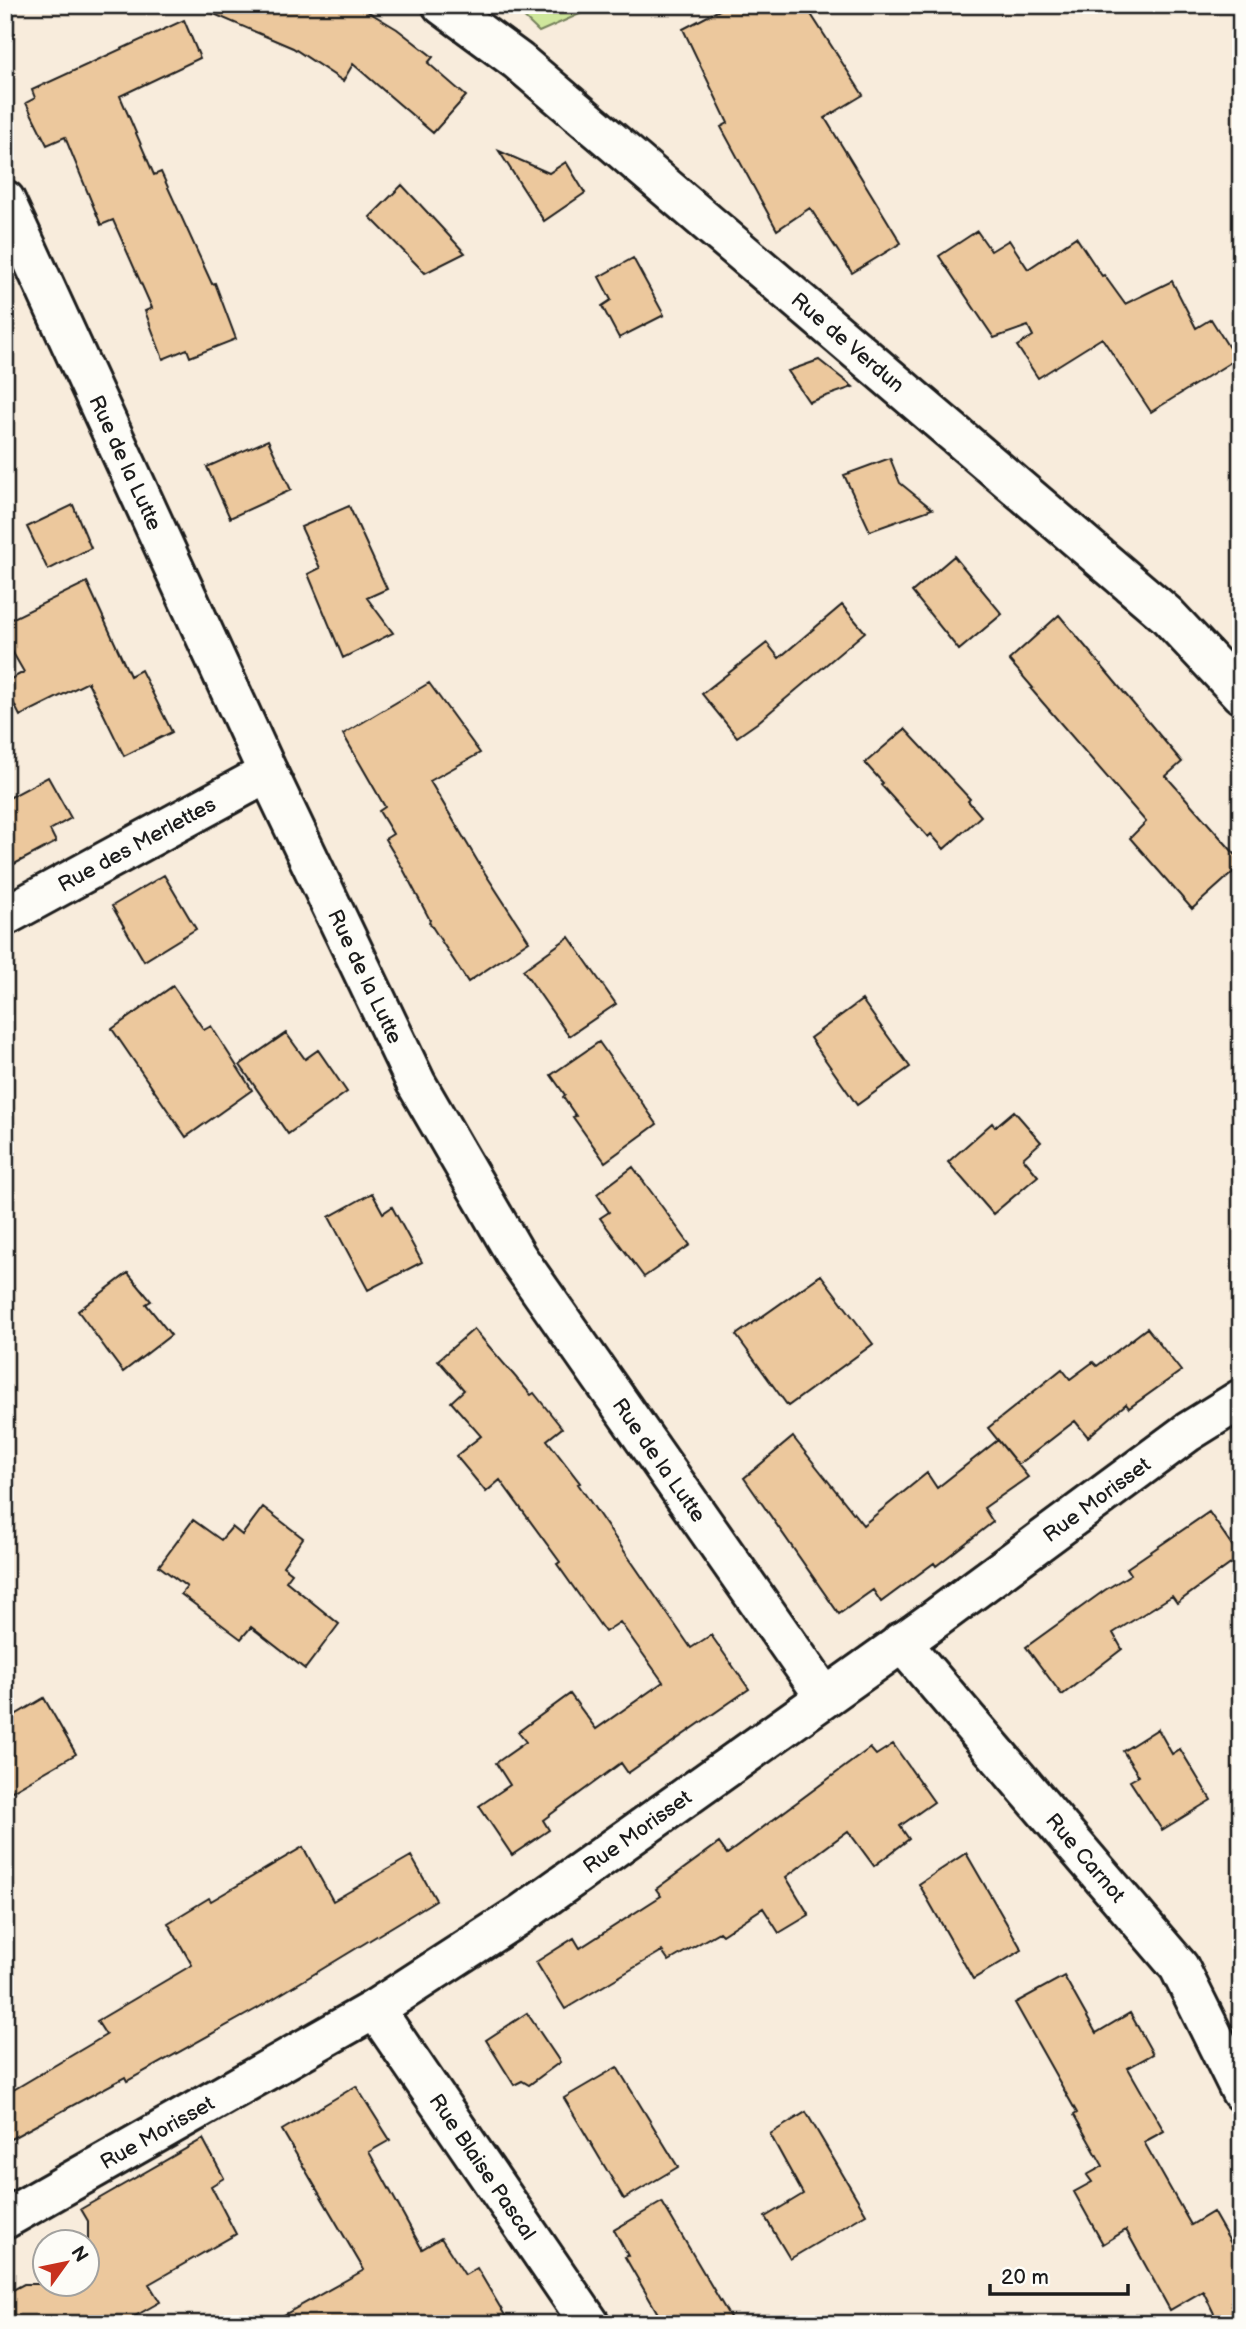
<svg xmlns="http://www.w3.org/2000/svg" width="1246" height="2329" font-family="'Balsamiq Sans',sans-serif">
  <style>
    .green { fill: #cfe79c; stroke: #76825c; stroke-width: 2 }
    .building { fill: #ecc89d; stroke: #1c1c1c; stroke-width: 2 }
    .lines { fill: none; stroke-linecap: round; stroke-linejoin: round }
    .minor-casing { stroke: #1c1c1c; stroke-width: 44 }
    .minor { stroke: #fdfcf7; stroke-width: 38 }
    .labels { text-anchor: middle; stroke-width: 6; stroke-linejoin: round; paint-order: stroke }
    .street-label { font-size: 21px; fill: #1c1c1c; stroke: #fdfcf7 }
  </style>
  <rect width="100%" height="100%" fill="#f8ecdc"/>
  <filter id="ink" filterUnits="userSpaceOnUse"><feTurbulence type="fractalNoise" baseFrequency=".0143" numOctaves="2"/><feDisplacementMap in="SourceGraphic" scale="14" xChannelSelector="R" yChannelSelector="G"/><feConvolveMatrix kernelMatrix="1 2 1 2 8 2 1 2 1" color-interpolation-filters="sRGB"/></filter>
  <g filter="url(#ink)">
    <path class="green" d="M511 5H600L539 32Z"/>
    <path class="building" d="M193 5H357L397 29 433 57 428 63 466 96 433 133 353 64 343 81 293 48Z
      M729 5H805L863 95 825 118 901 243 852 273 810 208 777 230 721 127 728 123 683 29Z
      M184 20 200 58 120 96 154 175 161 172 212 284 215 283 236 339 190 357 187 349 163 359 145 311 152 308 113 220 101 225 65 137 47 145 26 103 35 98 32 90Z
      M499 151 549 173 566 162 585 193 544 221Z
      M402 185 465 253 425 273 370 217Z
      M977 231 991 251 1009 240 1028 269 1076 237 1102 276 1104 275 1125 304 1172 281 1196 328 1211 319 1236 359 1151 412 1102 338 1038 378 1017 346 1033 336 1028 326 994 338 939 256Z
      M633 258 664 315 619 338 602 306 611 300 599 277Z
      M819 360 853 387 809 402 788 371Z
      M268 440 291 490 230 518 207 467Z
      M890 458 900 483 932 509 870 531 844 475Z
      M73 505 91 548 48 570 27 527Z
      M349 506 387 589 367 598 393 633 343 658 308 574 320 568 301 527Z
      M954 556 1002 614 959 650 912 592Z
      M87 582 130 676 141 670 172 732 124 756 88 682 20 716 5 686V682L24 672 5 639V622Z
      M842 605 865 632 757 723 737 737 702 694 767 643 779 658Z
      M1059 615 1182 762 1166 776 1241 861V865L1192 909 1130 838 1146 822 1031 689 1033 688 1009 660Z
      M429 683 480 753 430 781 481 867 529 941 468 982 429 922 430 920 402 867 385 839 393 834 379 811 385 807 343 734Z
      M905 729 970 799 968 801 981 816 944 849 931 834 928 837 881 785 883 783 865 763Z
      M48 777 71 818 50 830 56 842 5 869V800Z
      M164 875 196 929 144 961 112 906Z
      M569 937 616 1004 569 1036 523 970Z
      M173 986 204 1030 211 1026 252 1090 186 1137 112 1029Z
      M862 1000 910 1067 857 1105 810 1038Z
      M286 1033 305 1059 318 1050 347 1092 288 1134 240 1065Z
      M599 1042 657 1124 605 1162 573 1117 576 1116 563 1097 565 1095 551 1075Z
      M1014 1111 1041 1142 1023 1158 1038 1176 993 1214 948 1162 992 1123 995 1127Z
      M633 1167 690 1245 644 1277 600 1218 609 1212 597 1194Z
      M372 1193 383 1213 392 1207 422 1262 368 1290 329 1217Z
      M128 1273 151 1301 146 1304 171 1335 123 1372 78 1311Z
      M821 1275 873 1344 788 1406 736 1335Z
      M1147 1328 1181 1371 1129 1408 1126 1404 1088 1437 1075 1421 1018 1465 988 1428 1062 1369 1070 1379 1093 1362 1097 1366Z
      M474 1329 531 1395 534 1393 562 1428 547 1440 580 1483 578 1484 691 1648 711 1635 749 1689 628 1773 621 1763 543 1820 549 1830 512 1855 479 1806 510 1785 496 1763 526 1742 518 1732 570 1694 596 1729 663 1682 620 1622 605 1632 557 1564 560 1562 500 1480 486 1492 456 1456 481 1436 451 1402 464 1390 438 1360Z
      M793 1437 863 1525 927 1473 937 1488 998 1440 1028 1477 984 1508 993 1522 936 1566 934 1563 881 1602 873 1590 839 1614 744 1478Z
      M263 1507 303 1538 283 1566 292 1573 286 1581 339 1624 305 1669 251 1627 241 1639 181 1594 187 1587 159 1566 193 1520 221 1540 232 1527 242 1535Z
      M1209 1512 1240 1557 1177 1603 1172 1596 1113 1633 1122 1649 1062 1695 1026 1647 1105 1590 1131 1574 1127 1568Z
      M44 1698 76 1754 5 1795V1721Z
      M1158 1729 1172 1754 1180 1749 1211 1800 1162 1830 1130 1781 1139 1776 1123 1751Z
      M893 1744 934 1802 900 1826 909 1839 874 1866 848 1831 786 1877 809 1915 779 1933 763 1908 722 1935 719 1932 669 1961 662 1951 565 2009 536 1962 574 1938 580 1948 661 1896 656 1889 719 1843 727 1854 870 1748 876 1755Z
      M303 1847 333 1901 411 1856 436 1900 258 2008 127 2081 125 2077 5 2142V2095L106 2035 97 2021 192 1965 168 1923 209 1898 211 1901Z
      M966 1853 1022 1950 973 1979 919 1884Z
      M1064 1976 1096 2033 1130 2013 1153 2054 1128 2068 1164 2131 1144 2142 1191 2225 1213 2212 1241 2261V2324H1219L1203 2291 1170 2310 1126 2230 1103 2244 1074 2192 1092 2182 1087 2175 1103 2166 1074 2115 1077 2113 1015 2003Z
      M527 2013 560 2062 529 2085 522 2081 514 2085 486 2040Z
      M617 2067 678 2167 624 2199 564 2098Z
      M356 2086 390 2140 369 2152 422 2249 441 2238 465 2275 477 2268 510 2324H268L364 2270 282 2130Z
      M806 2112 866 2214 790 2259 765 2217 803 2194 770 2134Z
      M203 2139 224 2178 211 2186 236 2234 149 2284 160 2302 121 2324H5V2294L24 2284H88V2221L81 2209Z
      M662 2202 734 2324H664L625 2257 628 2256 614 2230Z"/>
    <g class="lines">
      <defs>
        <g id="minor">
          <path id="s1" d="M442 5 518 61 1167 615 1241 694"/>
          <path id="s2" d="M5 200 268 773 416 1083 517 1257 825 1697"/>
          <path id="s3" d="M5 916 268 773"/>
          <path id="s4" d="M901 1642 1179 1967 1241 2092"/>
          <path id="s5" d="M375 2009 590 2324"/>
          <path id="s6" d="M5 2219 375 2009 523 1913 927 1625 1188 1432 1241 1399"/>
        </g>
      </defs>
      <use href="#minor" class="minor-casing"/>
      <use href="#minor" class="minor"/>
    </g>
  </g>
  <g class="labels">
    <g class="street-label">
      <text dy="7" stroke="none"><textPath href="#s1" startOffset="528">Rue de Verdun</textPath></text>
      <text dy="7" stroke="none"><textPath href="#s2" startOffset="289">Rue de la Lutte</textPath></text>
      <text dy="7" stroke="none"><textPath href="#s3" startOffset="150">Rue des Merlettes</textPath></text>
      <text dy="7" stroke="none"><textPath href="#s2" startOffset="856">Rue de la Lutte</textPath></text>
      <text dy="7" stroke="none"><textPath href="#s2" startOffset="1423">Rue de la Lutte</textPath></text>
      <text dy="7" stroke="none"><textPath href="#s6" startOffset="1309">Rue Morisset</textPath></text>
      <text dy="7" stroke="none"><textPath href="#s6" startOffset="742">Rue Morisset</textPath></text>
      <text dy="7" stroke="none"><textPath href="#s4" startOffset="284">Rue Carnot</textPath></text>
      <text dy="7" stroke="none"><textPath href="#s6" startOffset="175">Rue Morisset</textPath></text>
      <text dy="7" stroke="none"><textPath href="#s5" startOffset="191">Rue Blaise Pascal</textPath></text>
    </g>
  </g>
  <rect width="1246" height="2329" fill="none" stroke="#fdfcf7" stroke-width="28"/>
  <rect x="14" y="14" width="1218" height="2301" fill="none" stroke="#1c1c1c" stroke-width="2.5" filter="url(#ink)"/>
  <g transform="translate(66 2263) rotate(57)"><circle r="33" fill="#fdfcf7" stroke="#a3a29f" stroke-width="2"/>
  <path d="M0-5L12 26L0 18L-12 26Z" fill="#c8321e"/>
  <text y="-10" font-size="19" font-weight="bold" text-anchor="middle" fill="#1c1c1c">N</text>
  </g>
  <path d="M990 2284v10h138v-10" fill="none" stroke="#1c1c1c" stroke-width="3.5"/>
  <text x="1001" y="2284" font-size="21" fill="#1c1c1c" stroke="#fdfcf7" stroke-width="5" paint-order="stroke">20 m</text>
</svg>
